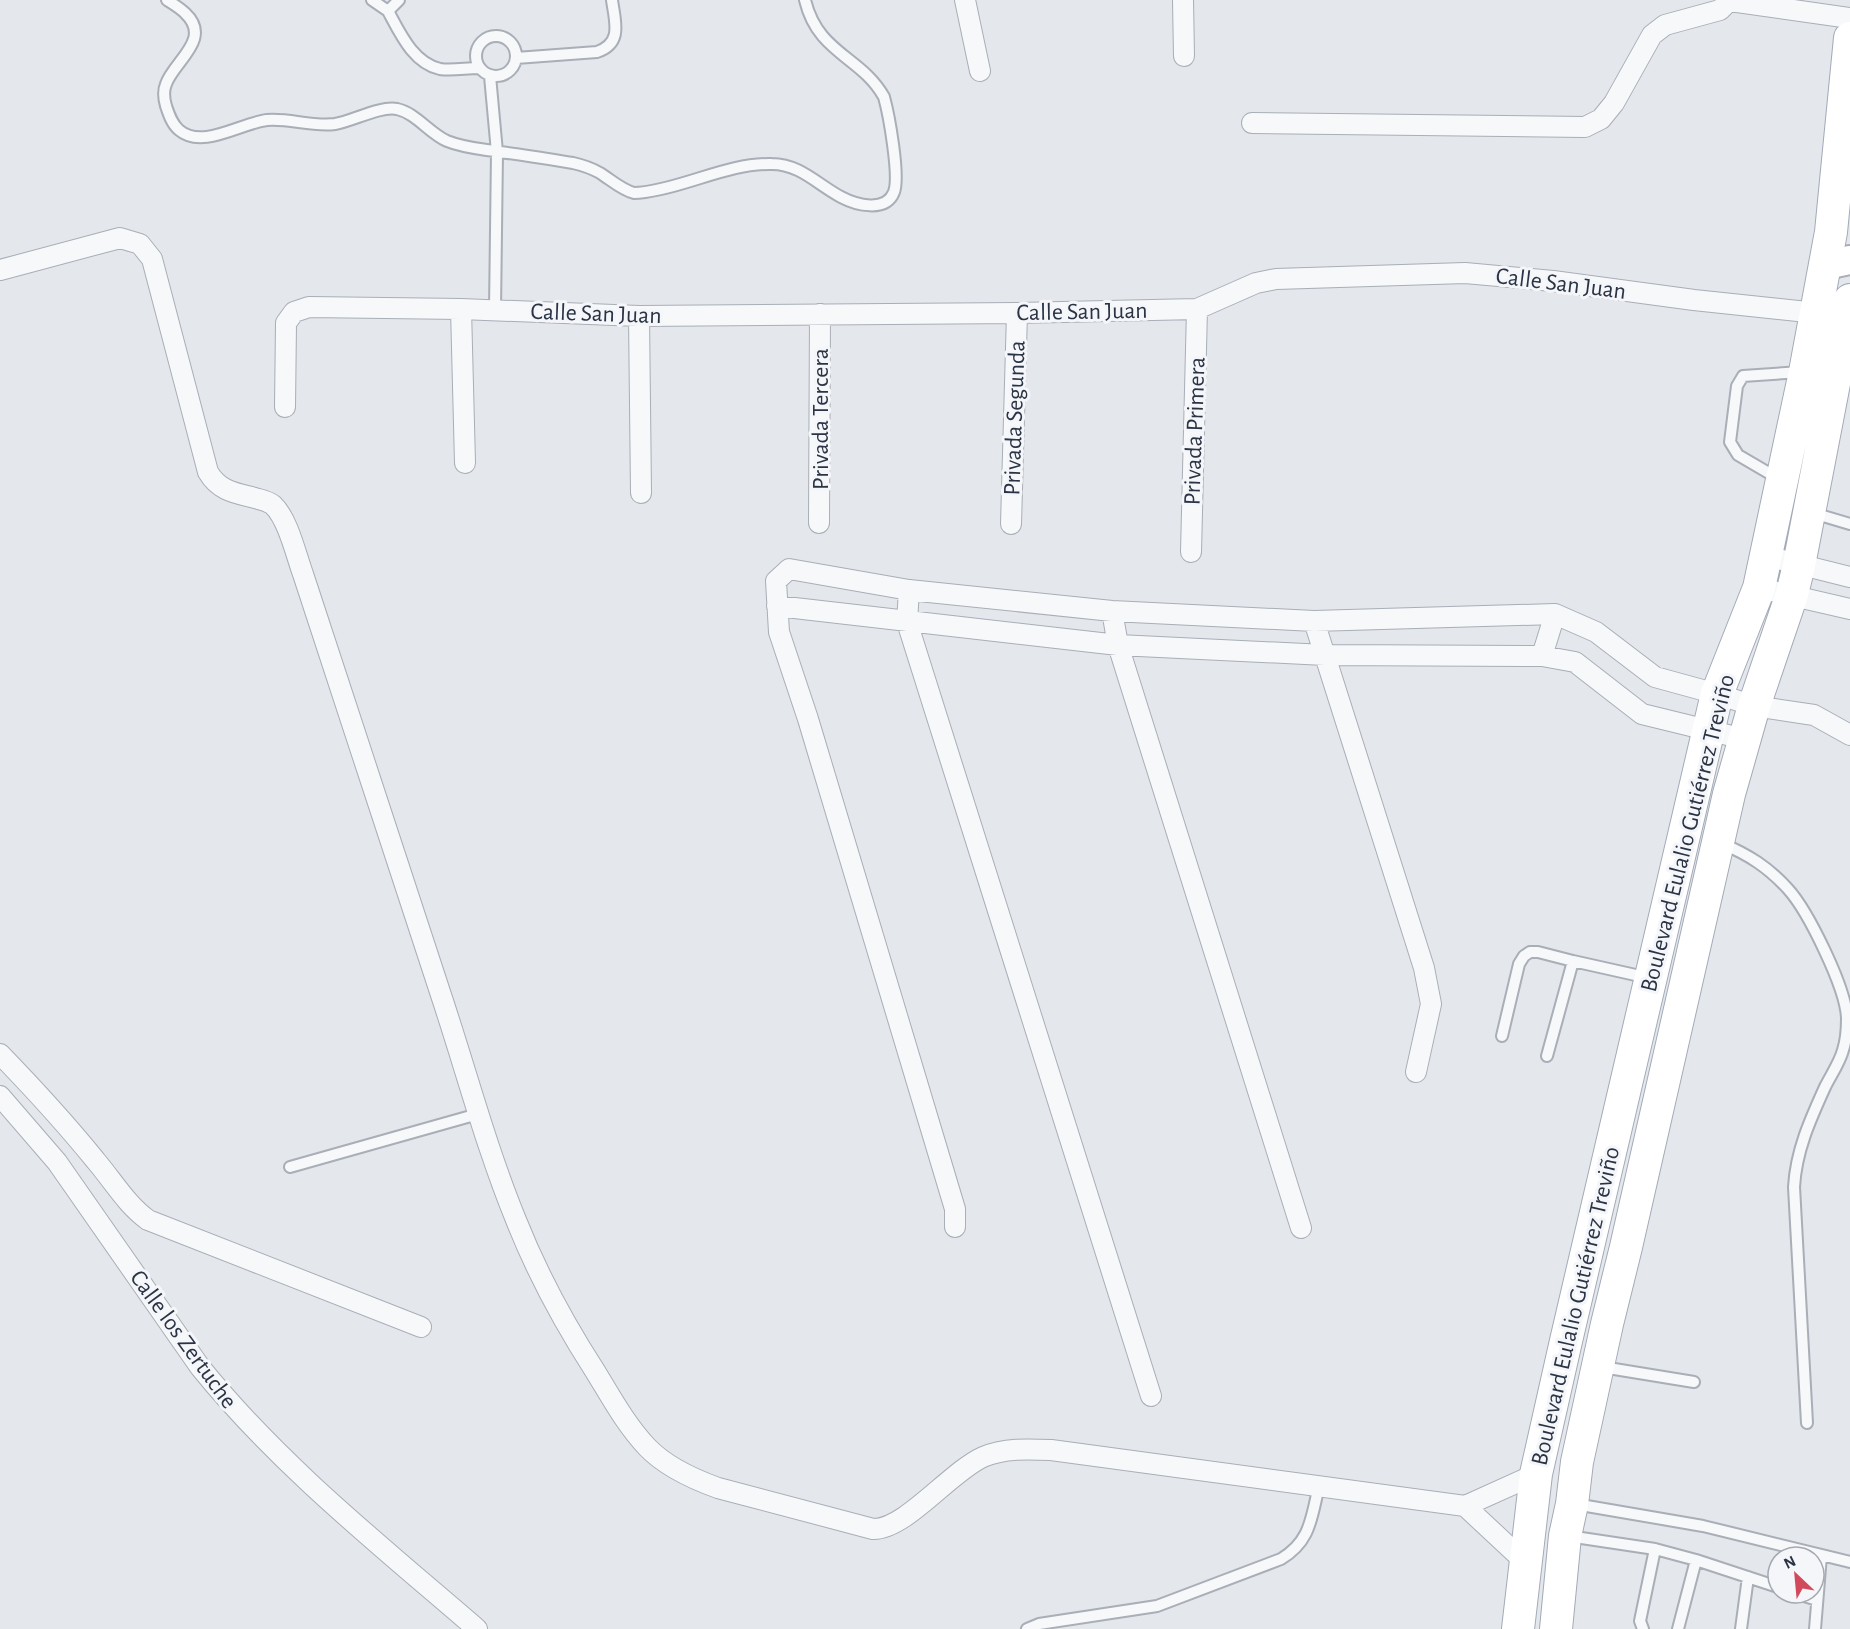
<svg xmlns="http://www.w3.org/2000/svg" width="1850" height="1629" font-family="'Alegreya Sans',sans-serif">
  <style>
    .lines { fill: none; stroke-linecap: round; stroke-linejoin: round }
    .lane-casing { stroke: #a9aeb7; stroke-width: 14 }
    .street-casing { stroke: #a9aeb7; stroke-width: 22 }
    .secondary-casing { stroke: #a9aeb7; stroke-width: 32 }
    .primary-casing { stroke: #a3abb8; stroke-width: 34 }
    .lane { stroke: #f7f8fa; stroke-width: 10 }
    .street { stroke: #f7f8fa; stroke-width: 20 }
    .secondary { stroke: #fff; stroke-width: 28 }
    .primary { stroke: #fff; stroke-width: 32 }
    .labels { text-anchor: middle; stroke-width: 6; stroke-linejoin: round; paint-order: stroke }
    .street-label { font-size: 24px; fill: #2b3445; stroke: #f4f6f9 }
  </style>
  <rect width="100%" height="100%" fill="#e4e7ec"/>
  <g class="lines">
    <defs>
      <path id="lane" d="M167 0C173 4 180 8 185 13 213 39 174 61 166 84 163 91 164 99 166 106 169 115 172 124 179 130 202 150 241 123 267 120 289 118 312 127 335 124 353 121 379 106 397 109 416 113 429 133 447 141 464 148 482 149 500 152 524 155 548 159 573 163 582 165 591 168 600 173 611 180 622 190 634 193 643 193 652 191 661 189 698 181 734 163 772 164 800 164 818 185 841 197 856 205 886 213 894 192 900 176 889 115 884 97 861 56 818 54 805 0
        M372 0 388 11
        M399 0 388 11C400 33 413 63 440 69 452 71 466 68 478 68
        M476 56a20 20 0 1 1 40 0a20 20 0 1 1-40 0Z
        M516 58 597 52C623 43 615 22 612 0
        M490 76 497 152 495 310
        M1779 479 1738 455 1730 442 1737 386 1743 376 1801 372
        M1813 513 1850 524
        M1721 843C1749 855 1768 867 1788 889 1808 911 1846 988 1847 1018 1847 1027 1846 1041 1843 1050 1840 1062 1831 1075 1825 1087 1810 1120 1796 1151 1794 1187L1807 1423
        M1502 1036 1519 964 1524 956 1530 952H1538L1573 961 1649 978
        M1547 1056 1573 961
        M290 1167 478 1114
        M1602 1367 1694 1382
        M1575 1504 1703 1526 1850 1562
        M1568 1536 1655 1549 1696 1560 1778 1587
        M1795 1593 1817 1600
        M1027 1629 1039 1624 1157 1606 1281 1559C1311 1541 1311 1518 1319 1486
        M1643 1629 1640 1621 1655 1549
        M1678 1629 1696 1560
        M1741 1629 1748 1577
        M1815 1629 1821 1556"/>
      <path id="street" d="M965 0 980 71
        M1183 0 1184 56
        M1730 1 1850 18
        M1252 123 1585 127 1601 119 1614 103 1652 35 1665 25 1720 10 1730 0
        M0 270 120 238 140 244 152 259 208 472C219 491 235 493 255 498 262 500 268 501 273 505 288 519 296 555 303 574 349 714 395 855 441 995 466 1070 486 1147 516 1220 537 1273 564 1323 595 1371 611 1397 626 1425 647 1447 666 1467 693 1479 718 1488L873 1529C905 1530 950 1472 983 1457 1004 1448 1028 1449 1051 1450L1465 1506 1536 1474
        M461 309 465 463
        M639 316 641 493
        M285 407 286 323 294 312 309 307 461 309 639 316 1017 313 1197 309 1256 283 1276 279 1465 273 1553 281 1694 300 1826 314
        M819 523 820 314
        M1011 524 1017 313
        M1191 552 1197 309
        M1766 556 1850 577
        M1759 588 1850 609
        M909 590 907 622 1151 1396
        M777 606 1118 645 1325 655 1542 656 1575 662 1642 714 1744 739
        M1112 611 1118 645 1301 1228
        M1314 621 1424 968 1431 1004 1416 1072
        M1542 656 1555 614
        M0 1054C33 1088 66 1124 96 1161 113 1181 127 1205 148 1220L421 1327
        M0 1096 57 1162 200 1367C280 1466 381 1546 477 1629
        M955 1227V1209L808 719 779 632 776 581 789 569 909 590 1112 611 1314 621 1555 614 1596 632 1655 677 1717 694 1754 706 1814 715 1850 735
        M1465 1506 1525 1562"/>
      <path id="secondary" d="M1826 265 1850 260"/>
      <path id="primary" d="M1518 1629 1536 1474 1566 1341 1717 694 1759 588 1805 372 1831 232 1850 38
        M1556 1629 1565 1536 1572 1504 1577 1462 1607 1324 1626 1247 1729 794 1754 706 1792 594 1799 565 1850 300"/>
    </defs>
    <use href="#lane" class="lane-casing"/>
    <use href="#street" class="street-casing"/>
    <use href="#secondary" class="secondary-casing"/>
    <use href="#primary" class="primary-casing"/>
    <use href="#lane" class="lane"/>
    <use href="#street" class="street"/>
    <use href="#secondary" class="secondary"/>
    <use href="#primary" class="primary"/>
  </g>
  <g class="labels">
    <g class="street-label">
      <text transform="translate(1561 283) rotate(7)" y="8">Calle San Juan</text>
      <text transform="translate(1082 311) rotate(-1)" y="8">Calle San Juan</text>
      <text transform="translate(596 313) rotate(2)" y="8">Calle San Juan</text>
      <text transform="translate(1014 418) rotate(-88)" y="8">Privada Segunda</text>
      <text transform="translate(820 419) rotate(-90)" y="8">Privada Tercera</text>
      <text transform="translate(1194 431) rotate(-88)" y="8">Privada Primera</text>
      <text transform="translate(1687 833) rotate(-76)" y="8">Boulevard Eulalio Gutiérrez Treviño</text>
      <text transform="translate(1575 1306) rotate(-77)" y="8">Boulevard Eulalio Gutiérrez Treviño</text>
      <text transform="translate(184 1339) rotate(54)" y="8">Calle los Zertuche</text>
    </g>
  </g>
  <g transform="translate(1796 1575) rotate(334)"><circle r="28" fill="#f4f6f9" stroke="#a4a8b1" stroke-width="1.5"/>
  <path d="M0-4.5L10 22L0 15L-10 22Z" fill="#d1495b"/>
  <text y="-9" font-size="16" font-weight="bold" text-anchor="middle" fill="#2b3445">N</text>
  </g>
</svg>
